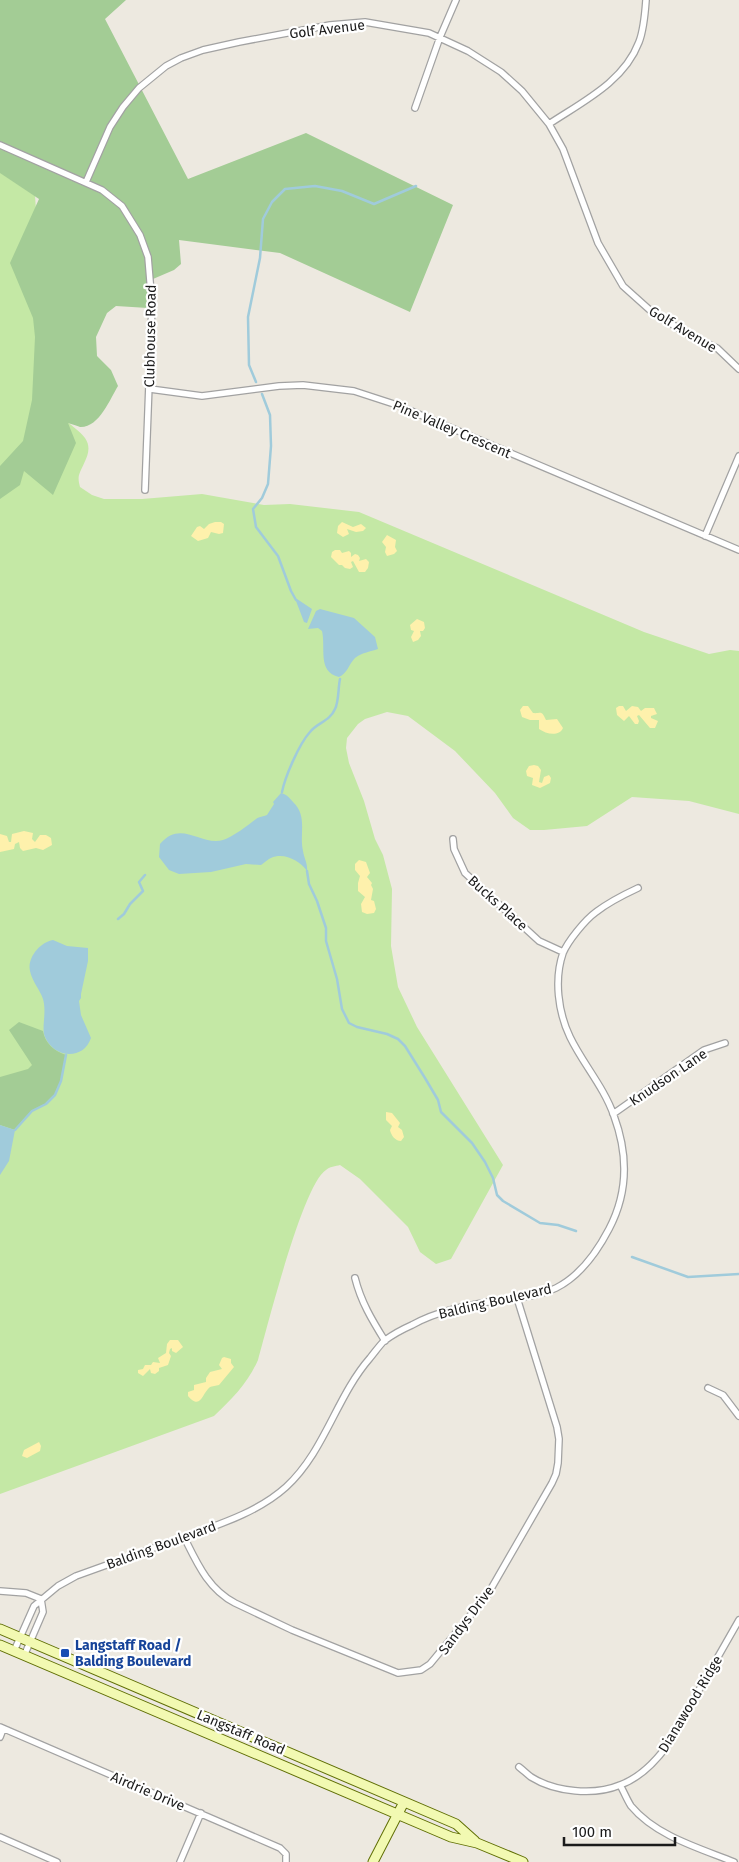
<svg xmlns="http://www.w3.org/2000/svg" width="739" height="1862" font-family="'Fira Sans',sans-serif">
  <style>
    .grass { fill: #c4e8a5 }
    .forest { fill: #a3cc95 }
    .sand { fill: #fef1ac }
    .water { fill: #a0cbdb }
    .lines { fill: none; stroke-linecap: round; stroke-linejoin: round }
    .stream { stroke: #a0cbdb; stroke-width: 2.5 }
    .street-casing { stroke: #a2a2a2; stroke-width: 8 }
    .secondary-casing { stroke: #606f05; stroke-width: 11 }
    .street { stroke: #fff; stroke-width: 5.5 }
    .secondary { stroke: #f2f9b2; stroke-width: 9 }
    .transit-dot { fill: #1a4fb4; stroke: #fff; stroke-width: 2 }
    .labels { text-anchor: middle; stroke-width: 4.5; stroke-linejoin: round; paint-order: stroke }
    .street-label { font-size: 14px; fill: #1b1b1b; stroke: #fff }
    .transit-label { font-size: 14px; font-weight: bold; fill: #164399; stroke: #fff; text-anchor: start }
  </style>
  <rect width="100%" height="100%" fill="#ede9e0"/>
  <path class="grass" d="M0 162 34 179 39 259 65 419C71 426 80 431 85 438 94 451 83 463 79 475 78 479 79 483 80 487L92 495 104 499H142L202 494 264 505 290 504 359 512 644 632 709 654 730 650 739 651V814L689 801 632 797 587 826 544 830H530L513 818 495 793 455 751 408 716 387 712 365 719 358 724 347 738 346 748 349 763 364 801 375 839 383 855 392 889 391 946 398 987 417 1027 503 1165 451 1259 436 1264 420 1252 408 1227 360 1179 340 1165C336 1166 329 1167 326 1170 303 1184 267 1328 258 1360 248 1383 232 1399 214 1416L0 1494Z"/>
  <path class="forest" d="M0 0H126L105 19 188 179 306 133 453 205 410 312 280 253 179 240 181 264 174 270 153 279V300L148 308 116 306 107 313 96 337 97 356 111 370 118 386C110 399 99 428 80 427 77 426 72 424 68 423L76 443 53 495 24 471 20 485 0 499V466L23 441 32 400 35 337 33 318 10 263 39 199 0 173Z
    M19 1022 43 1031C45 1043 54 1051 66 1055L61 1081 55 1095 46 1104 32 1111 15 1130 0 1125V1077L28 1069 32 1065 9 1030Z"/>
  <path class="sand" d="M215 522H221L224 524 223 533 219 534 211 532 208 538 198 541 191 536 197 527 200 526 204 529 209 524Z
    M342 522 353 527 361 524 366 528 363 531 356 532 347 529 349 534 343 537 337 533 338 526Z
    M387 535 396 540 395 547 397 551 394 554 387 556 385 552 386 547 382 542Z
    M335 550H340L342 553 349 551 351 553V557L355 554 358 555 360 558 359 561 366 559 369 562 368 568 365 572H359L353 561 351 562 353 567 350 569 345 568 342 565H339L331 557 332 552Z
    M417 619 424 622 425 628 423 631H420L421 636 418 640 413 642 411 637 414 631 411 630 410 625Z
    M523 706H528L533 713C541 714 541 709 546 720L557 719 563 728C559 737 546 734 539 729V720H530L522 717 520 710Z
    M619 706H623L626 711 632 706 638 707 641 711 645 708H654L657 714 651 716V718L658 721 655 728H650L639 715 637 716 639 721 638 724H635L629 716 624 721 617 715 616 708Z
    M534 765 538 766 541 770 539 782 542 783 544 777 549 775 551 778 550 783 540 788 532 785 533 778 527 776 526 771 529 766Z
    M24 831 33 833 32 839 35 842 40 835H46L51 838 52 845 43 850 36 848 23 851 20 848 19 842 15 844 14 849 0 852V834L7 836 9 842H11L12 834Z
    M359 860 366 862 370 873 367 877 372 883 371 885 373 889 371 900 374 901 376 909 374 913 367 914 362 912 361 904 365 897 358 891V883L360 876 355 870V864Z
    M386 1112 392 1113 400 1123 398 1127 402 1130 404 1137 401 1141C395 1141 391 1135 390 1130L392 1126 386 1120Z
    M170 1340H178L183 1347 176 1353 172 1351V1348L170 1349 169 1353 171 1356 168 1365 159 1368V1371L155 1374 151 1373 150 1369 143 1376 138 1373V1370L143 1369 145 1365H151L153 1362 160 1363 158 1358 166 1353 167 1344Z
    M224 1357 231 1359V1363L234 1367 219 1385C216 1386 212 1386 210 1387 202 1393 201 1411 188 1396V1392L194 1390V1385L206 1382V1378L210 1372 222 1369 219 1365 222 1358Z
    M39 1442 41 1446 40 1451 27 1458 22 1456 24 1450Z"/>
  <path class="water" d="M297 599 312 609 307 623 304 622 296 601Z
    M320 609 354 618 375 637 378 649C370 652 363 652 355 658 349 664 347 674 339 677 317 672 326 648 322 631L318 628 308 629 316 611Z
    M281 793C286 794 289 797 293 802 308 816 299 834 303 851 304 858 308 864 307 871 300 861 284 852 271 858 268 859 264 863 261 865L246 864 211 872 179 874 169 870 159 857 160 844C181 819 200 846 223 840 233 837 248 825 256 819 260 816 263 817 267 815L274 804 273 802Z
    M53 940 67 946 88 948V961L81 994V998L79 1001 81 1015 91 1038C83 1061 54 1058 45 1037 41 1028 47 1013 43 999 40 990 32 981 30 971 27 958 40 942 53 940Z
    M0 1125 15 1130 9 1161 0 1175Z"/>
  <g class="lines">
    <path class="stream" d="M256 382 249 365 248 317 260 258 263 219 272 202 285 189 315 186 342 191 374 204 416 186
      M262 394 270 415 271 446 268 484 262 498 253 509 256 527 278 556 291 591 296 600
      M282 792C285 777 299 744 310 732 317 723 330 721 335 709 339 701 338 688 340 679
      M307 871 309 884 317 901 326 928V941L337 979 342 1009 349 1023 357 1027 387 1034 398 1039 405 1046 425 1078 438 1100 441 1112 472 1143 485 1162 493 1178 497 1195 503 1201 540 1223 558 1225 576 1231
      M118 919 124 914 130 904 143 891 139 882 145 875
      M15 1130 32 1111 46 1104 55 1095 61 1081 66 1055
      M632 1257 688 1277 739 1274"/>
    <defs>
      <path id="street" d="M415 108 440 37 456 0
        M549 124C582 102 624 82 639 42 644 29 645 14 646 0
        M0 145 102 190 122 206 140 235 148 257 152 305 145 490
        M86 182 110 127 123 107 139 88 166 66 181 58 203 50 239 42 330 25 365 22 429 33 468 51 501 72 522 91 549 124 563 149 598 243 623 286 652 312 688 334 717 348 739 369
        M150 389 202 396 279 386 303 385 354 391 397 405 739 550
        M705 536 739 456
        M453 839 454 849 465 873 539 941 563 952
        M613 1114 704 1050 725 1043
        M355 1278C361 1302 372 1320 385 1341
        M708 1388 723 1395 739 1416
        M184 1537C197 1563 208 1589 235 1603L292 1630 398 1673 421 1670 430 1664 488 1594 552 1483 556 1474 558 1463 559 1439 557 1427 517 1298
        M0 1591 26 1593 41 1599
        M14 1651 34 1606 58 1586 76 1576C109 1564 143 1552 176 1540 214 1526 256 1514 286 1487 325 1451 336 1397 370 1358 375 1352 379 1346 384 1341 392 1335 403 1329 412 1325 437 1311 465 1306 493 1301 514 1298 537 1297 556 1288 580 1276 597 1252 609 1229 628 1193 628 1154 614 1116 604 1087 583 1064 570 1037 558 1012 554 979 563 953 568 941 585 920 596 912 609 902 623 895 638 888
        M24 1656 43 1612 41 1599
        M0 1727 280 1848 286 1854V1862
        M0 1737 3 1729
        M519 1767C523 1770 527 1774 531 1777 555 1792 594 1796 620 1785 640 1778 655 1762 667 1746L739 1620
        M620 1785C624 1792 627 1800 631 1806 656 1836 699 1848 734 1862
        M0 1837 57 1862
        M180 1862 201 1813"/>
      <path id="secondary" d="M0 1629 456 1824 475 1841
        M0 1645 451 1837 477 1843 523 1862
        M373 1862 404 1802"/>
    </defs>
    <use href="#street" class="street-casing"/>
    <use href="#secondary" class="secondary-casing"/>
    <use href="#street" class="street"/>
    <use href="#secondary" class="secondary"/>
  </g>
  <rect class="transit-dot" x="60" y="1648" width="10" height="10" rx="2.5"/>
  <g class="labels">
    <g class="street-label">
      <text transform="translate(327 29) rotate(-7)" y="5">Golf Avenue</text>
      <text transform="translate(683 329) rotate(31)" y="5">Golf Avenue</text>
      <text transform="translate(150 336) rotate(-89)" y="5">Clubhouse Road</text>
      <text transform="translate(452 429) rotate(23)" y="5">Pine Valley Crescent</text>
      <text transform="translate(498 903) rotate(42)" y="5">Bucks Place</text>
      <text transform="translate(668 1077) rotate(-34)" y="5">Knudson Lane</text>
      <text transform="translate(495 1301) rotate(-13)" y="5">Balding Boulevard</text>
      <text transform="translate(161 1545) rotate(-20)" y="5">Balding Boulevard</text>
      <text transform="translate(466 1620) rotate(-53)" y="5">Sandys Drive</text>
      <text transform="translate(690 1704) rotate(-59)" y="5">Dianawood Ridge</text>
      <text transform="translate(241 1732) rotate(23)" y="5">Langstaff Road</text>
      <text transform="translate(148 1791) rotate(23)" y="5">Airdrie Drive</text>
    </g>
    <g class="transit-label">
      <text x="75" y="1650">Langstaff Road /<tspan x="75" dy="16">Balding Boulevard</tspan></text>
    </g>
  </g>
  <path d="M564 1837v8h111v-8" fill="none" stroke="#1b1b1b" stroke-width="2.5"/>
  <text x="572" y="1837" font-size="15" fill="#1b1b1b" stroke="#ffffff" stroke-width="4" paint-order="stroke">100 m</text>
</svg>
